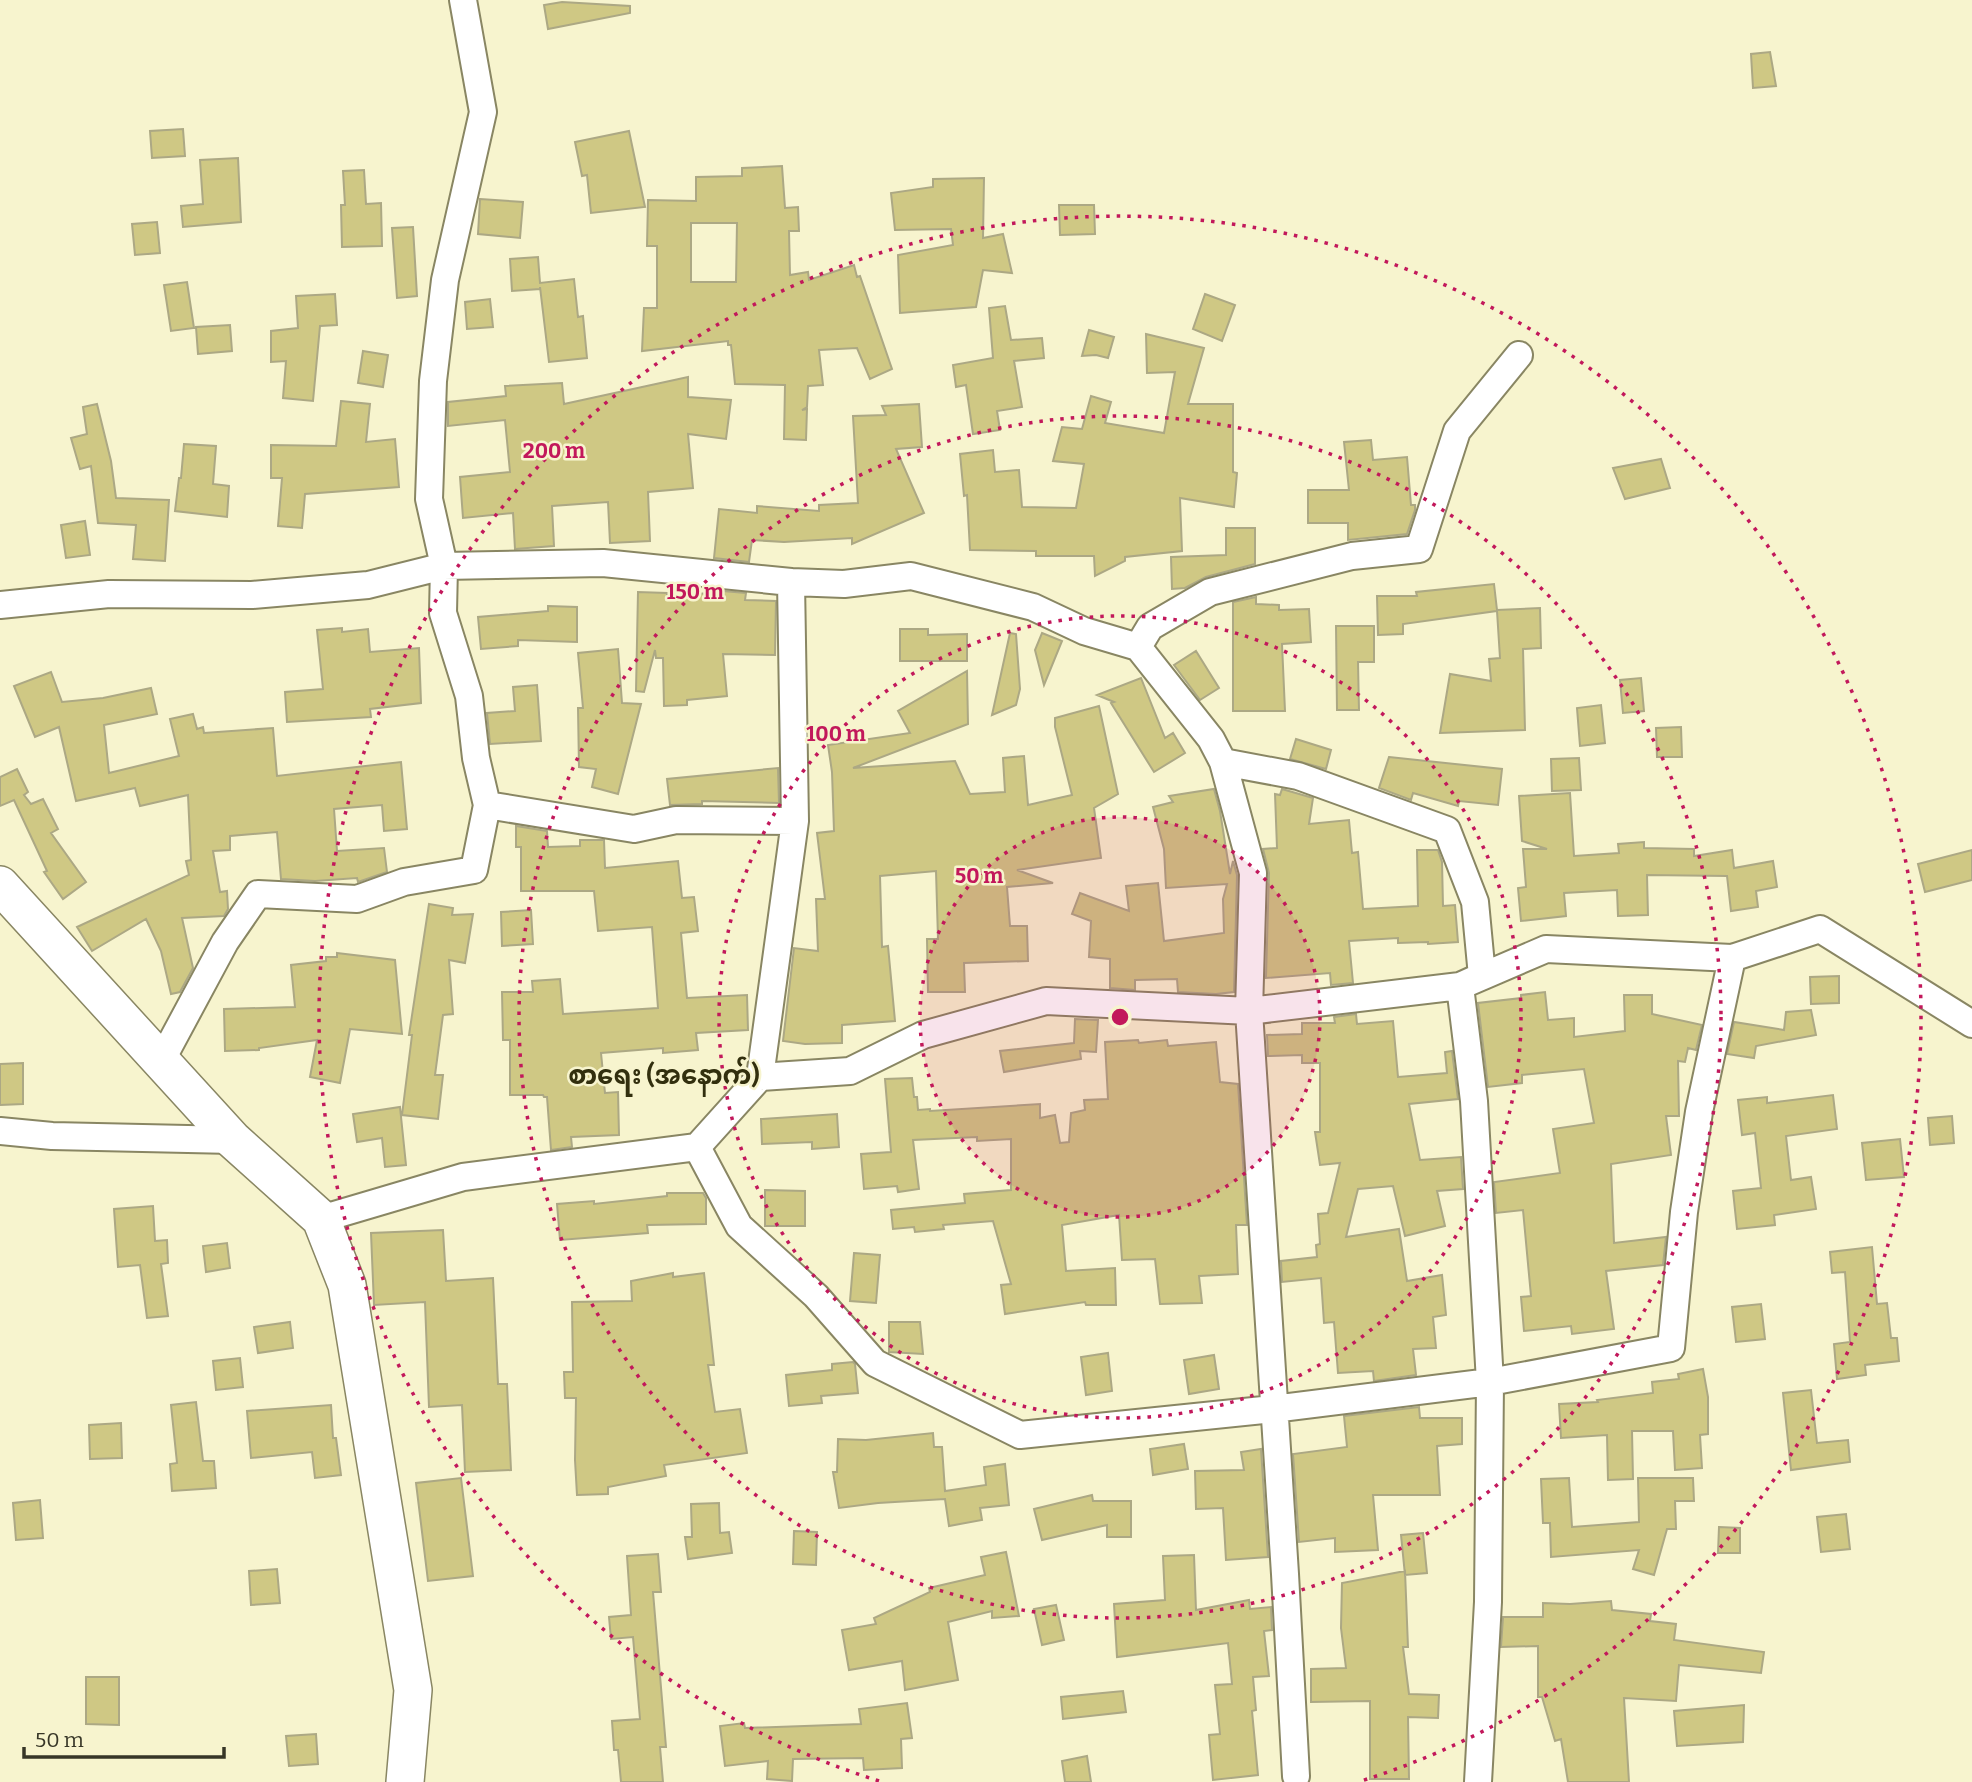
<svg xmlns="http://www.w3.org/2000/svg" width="1972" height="1782" font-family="Bitter,'Noto Sans Myanmar',serif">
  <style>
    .building { fill: #cfc884; stroke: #aca884; stroke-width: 2; fill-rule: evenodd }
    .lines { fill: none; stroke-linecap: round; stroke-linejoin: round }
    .street-casing { stroke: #898663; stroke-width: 30 }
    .secondary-casing { stroke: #898663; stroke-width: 40 }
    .street { stroke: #fff; stroke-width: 26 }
    .secondary { stroke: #fff; stroke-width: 37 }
    .ring { fill: none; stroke: #c2185b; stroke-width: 3.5; stroke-dasharray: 3.5 7 }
    .labels { text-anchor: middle; stroke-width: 5; stroke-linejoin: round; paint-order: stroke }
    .quarter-label { font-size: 26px; font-weight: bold; fill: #322f0e; stroke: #f7f4ce }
    .centre { fill: #c2185b; stroke: #f7f4ce; stroke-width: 3.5 }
    .ring-label { font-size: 21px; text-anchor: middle; font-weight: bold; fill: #c2185b; stroke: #f7f4ce; stroke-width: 5; stroke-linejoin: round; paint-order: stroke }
  </style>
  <rect width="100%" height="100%" fill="#f7f4ce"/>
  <path class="building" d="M562 2 630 6V13L548 29 544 5Z
    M1770 52 1776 86 1753 88 1751 54Z
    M183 129 185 156 152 158 150 131Z
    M629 131 645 207 591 213 587 175 582 176 575 142Z
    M238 158 241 222 183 227 181 206 203 204 200 160Z
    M782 166 785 208 798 207 799 231H789L790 275 808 272 809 280 854 265 857 277 860 276 892 369 870 379 857 348 819 350 823 385 808 386 807 407 802 410 807 409 806 440 784 439 785 385 735 384 731 345H728V341L642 351 644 308H657V246H647L648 200 696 201V177L742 176V168ZM691 223H737L736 282H691Z
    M364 170 366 204 381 203 382 246 342 247 341 205H345L343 171Z
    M984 178 983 238 1003 234 1012 273 983 270 976 307 900 313 898 255 953 245 951 229 895 230 891 193 933 187V179Z
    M480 199 523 202 520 238 478 234Z
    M1059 205H1094L1095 234 1060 235Z
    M157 222 160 253 135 255 132 224Z
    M413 227 417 296 397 298 392 228Z
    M538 257 540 283 574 279 578 317 583 316 587 358 549 362 540 287V289L512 291 510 259Z
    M187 282 194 328 171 331 164 285Z
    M335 294 337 325 320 326 313 401 283 398 286 361 271 362V331L298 328 296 296Z
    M1205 294 1235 305 1222 341 1193 329Z
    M490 299 493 327 467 329 465 302Z
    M1005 306 1011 340 1042 338 1044 358 1014 361 1022 407 997 411 1000 430 973 434 966 385 956 387 953 365 993 358 989 308Z
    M230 325 232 351 198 354 196 327Z
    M1089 330 1114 337 1108 358 1096 355 1082 356Z
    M1146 334 1204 348 1188 404H1233V472L1237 473 1234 507 1180 498 1182 551 1125 557V561L1095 576 1094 556H1036V551L970 550 967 495 964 496 960 454 993 450 995 472 1019 470 1022 507 1076 508 1084 464 1053 461 1062 427 1082 429 1091 396 1111 402 1105 423 1164 433 1175 372 1147 373Z
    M363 351 388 355 383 387 358 383Z
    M688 377V397L731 400 726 439 688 434 693 488 648 492 650 541 610 543 608 502 552 506 554 546 515 549 513 513 463 518 460 477 510 472 505 420 448 426V402L506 396 505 386 562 383 564 404Z
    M341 401 370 404 366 442 395 439 399 487 305 494 302 528 278 526 282 478H271V445L336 446Z
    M97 404 111 461 116 498 169 500 165 561 133 559 136 525 98 523 91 466 80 469 71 438 87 434 83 407Z
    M919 404 922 447 896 449 924 513 852 544V538L784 542 752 540 749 562 714 558 719 509 757 513V506L819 511V505L858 503 853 416 886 415 882 406Z
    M1371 440 1373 460 1407 457 1411 505H1415V510L1407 534 1348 540V523H1308V490H1349L1344 442Z
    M184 444 216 446 213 484 229 486 227 517 175 511 179 478H181Z
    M1661 459 1670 488 1625 499 1613 468Z
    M85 521 90 555 66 558 61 525Z
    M1226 528H1255V564L1206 577 1185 588 1172 589 1171 557 1226 555Z
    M1494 584 1497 610 1540 608 1541 648 1523 649 1525 730 1440 733 1450 674 1491 681 1489 659 1500 658 1497 611 1403 624V634L1378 635 1377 596H1417L1416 592Z
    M711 590 746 593 745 600 776 601 775 655 723 654 727 696 687 700V705L664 706 663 658H656L655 650 644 692 636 691 638 592 667 593V596L710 593Z
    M1256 597V604L1279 605V610L1309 609 1311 642 1282 644 1285 711H1233V602Z
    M548 606 577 607V642L518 640V646L481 649 478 617 548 611Z
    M1336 626H1374V662H1358L1359 710H1337Z
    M342 628V632L368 629 370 652 419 648 421 703 370 709 371 717 287 722 285 692 323 689 317 630Z
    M900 629H928V635L967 634V661H900Z
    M1010 633 1016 634 1020 689 1016 705 992 715Z
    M1042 633 1062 641 1044 685 1035 650Z
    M618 649 622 703 641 704 618 794 592 787 596 769 579 767 578 708H583L578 653Z
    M1196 651 1219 688 1200 700 1174 665Z
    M967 671 968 724 853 768 955 761 970 794 1005 792 1003 758 1024 756 1028 805 1072 795 1055 727V718L1099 706 1118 794 1094 808 1101 858 1017 870 1053 883 1007 887 1010 926H1027L1028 961 964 963 965 992H928L927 939H938L936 871 880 876 882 947 888 946 895 1021 842 1025V1043L805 1044 783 1041 794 948 818 951 816 899H825L817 833 834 831 832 772 828 745 910 733 898 711Z
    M51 672 62 702 103 698 151 688 157 714 104 725 109 773 179 756 170 719 193 714 197 729 203 727 204 733 273 728 277 776 401 762 407 829 384 831 382 805 334 809 337 851 384 848 387 872 358 882 357 878 315 881 281 879 277 832 230 836V850L213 851 220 892 227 891 228 909 224 916 182 918 193 968 180 992 171 994 161 951 146 919 92 951 77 927 189 875 186 861 191 860 188 795 140 806 135 788 76 801 59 727 35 737 14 686Z
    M1141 678 1165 738 1173 733 1185 753 1154 772 1111 703 1114 702 1097 695Z
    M1641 678 1644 711 1623 713 1620 680Z
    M537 685 541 741 490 744 487 713 515 711 513 687Z
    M1601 705 1605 743 1580 746 1577 708Z
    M1681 727 1682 757H1657L1656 728Z
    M1296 739 1331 750 1326 769 1290 759Z
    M1389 757 1502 769 1498 805 1459 801 1458 806 1413 793 1411 800 1379 788Z
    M1579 758 1581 790 1552 791 1551 759Z
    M778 768 779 803 702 801V804L670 805 667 779Z
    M17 769 28 792 24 795 31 804 43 799 58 829 51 833 86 882 63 899 44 872 47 871 14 800 0 806V777Z
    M1214 789 1220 811 1230 874 1233 861 1237 875 1234 992 1216 994 1178 992 1177 979 1135 980V990L1110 988V959L1089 957 1091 921 1072 914 1080 893 1129 911 1126 886 1158 883 1164 941 1224 933 1223 899 1227 884 1166 888 1164 849 1153 807 1173 802 1169 796Z
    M1282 789 1313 798 1309 824 1349 820 1352 853 1358 852 1363 909 1418 906 1417 850H1438L1442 862 1443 906 1455 905 1458 942 1428 944V942L1398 943V938L1349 941 1353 983 1331 985 1330 973 1266 978 1269 873 1263 849 1277 848 1275 794 1280 795Z
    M1570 793 1574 856 1619 853 1618 844 1644 842V848L1694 849V856L1732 850 1734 868 1773 861 1777 887 1756 891 1758 907 1731 911 1727 876 1647 875 1648 915 1618 916 1617 890 1564 893 1566 916 1521 921 1518 888 1526 887 1523 849H1547L1522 841 1519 796Z
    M516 826 547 831 548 847 580 846V840H604L605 868 678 861 682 898 694 897 698 931 681 933 687 998 747 995 748 1030 696 1033 698 1050 663 1053V1048L601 1053 605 1093 618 1092 619 1135 571 1137 572 1147 551 1150 547 1097H544L543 1095H510V1040H503L502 992H533L532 981 560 979 563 1014 658 1008 652 927 598 931 594 891H521V847H516Z
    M1972 850V880L1925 892 1918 864Z
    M429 904 453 908 452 915 473 914 465 963 449 960 453 1014 443 1015 435 1075H443L438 1119 402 1115 412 1035H409Z
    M531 910 533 944 502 946 501 912Z
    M337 953 395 960 402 1034 350 1029 340 1083 310 1077 317 1040 259 1048V1050L225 1051 224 1009 295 1007 291 965 326 961V957H337Z
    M1839 976V1003L1811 1004 1810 977Z
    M1545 992 1548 1020 1574 1018V1037L1625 1031 1624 995H1652V1014L1702 1025 1696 1050 1688 1048 1685 1062 1678 1061 1679 1116H1666L1671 1155 1611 1164 1614 1243 1666 1237 1663 1265 1606 1271 1614 1329 1572 1334 1571 1326 1524 1331 1521 1297 1531 1296 1523 1210 1496 1213 1494 1182 1560 1173 1553 1129 1594 1123 1584 1069 1522 1075V1083L1488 1087 1478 1003 1521 998V995Z
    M1811 1010 1816 1035 1756 1046 1754 1058 1727 1054 1734 1022 1784 1030 1786 1012Z
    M1356 1014 1357 1024 1393 1021 1398 1077 1447 1073 1445 1052 1452 1051 1458 1099 1409 1104 1420 1160 1461 1157 1463 1189 1437 1191 1445 1226 1405 1236 1393 1186 1358 1189 1346 1237 1399 1229 1407 1281 1442 1275 1446 1315 1433 1317 1436 1348 1413 1349 1416 1375 1374 1381 1373 1371 1338 1373 1334 1322 1324 1323 1321 1278 1282 1282 1281 1261 1317 1257 1316 1245 1320 1244 1318 1214 1328 1213 1340 1163 1320 1165 1315 1132H1320V1063H1302V1055L1268 1056 1267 1035 1302 1034V1023H1335L1334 1017Z
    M1075 1019 1098 1020 1096 1052 1080 1051 1081 1059 1004 1072 1000 1051 1074 1043Z
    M1138 1040 1139 1043 1167 1040 1168 1046 1216 1042 1220 1082 1238 1084 1247 1225H1236L1238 1274 1199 1276 1202 1303 1160 1304 1155 1259 1122 1260 1119 1215 1062 1225 1066 1271 1115 1268 1116 1305H1086L1085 1302 1005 1314 1001 1285 1011 1284 993 1221 943 1225 944 1229 915 1232 914 1227 893 1229 891 1210 965 1203 964 1194 1011 1190V1139L977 1141V1137L913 1140 919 1189 898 1192 897 1186 864 1189 861 1154 891 1152 885 1079 912 1078 914 1097H917L918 1110 930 1109V1111L1040 1104V1118L1055 1115 1060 1143 1069 1142 1071 1113 1085 1110 1084 1100 1108 1099 1105 1042Z
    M23 1063V1104L0 1105V1064Z
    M1833 1095 1837 1129 1786 1136 1791 1180 1811 1177 1816 1209 1774 1215 1775 1225 1737 1229 1733 1191 1761 1188 1755 1133 1742 1135 1738 1100 1767 1097V1103Z
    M400 1107 406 1165 385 1167 382 1138 357 1142 353 1114Z
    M837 1114 839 1147 812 1149V1142L762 1144 761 1119Z
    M1952 1116 1954 1143 1930 1145 1928 1118Z
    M1900 1139 1904 1177 1866 1180 1862 1143Z
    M765 1190 805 1191V1226H765Z
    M667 1193H703L706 1198V1224L647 1225 648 1233 560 1240 557 1204 594 1201V1204L667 1196Z
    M153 1206 155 1241 167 1240 168 1263 161 1264 168 1316 147 1318 140 1265 118 1267 114 1209Z
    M443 1230 446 1281 493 1278 498 1384H507L511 1470 465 1472 462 1405 429 1407 425 1302 374 1305 371 1233Z
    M227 1243 230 1268 206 1272 203 1246Z
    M1872 1247 1877 1304 1887 1303 1891 1338H1897L1899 1361 1865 1365 1866 1375 1837 1379 1834 1344 1850 1342 1845 1272 1832 1273 1830 1252Z
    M854 1253 880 1255 876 1303 850 1301Z
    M673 1273V1277L704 1273 714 1365H708L715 1412 740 1409 747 1453 664 1465 666 1476 608 1487V1494L577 1495 575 1460 576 1398H565L564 1372H573L572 1302 632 1301 631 1281Z
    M1761 1304 1765 1339 1736 1342 1732 1307Z
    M290 1322 293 1348 258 1353 254 1327Z
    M889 1322H920L923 1354 889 1352Z
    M1108 1353 1112 1391 1086 1395 1081 1357Z
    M1214 1355 1219 1389 1189 1394 1184 1360Z
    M240 1358 243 1387 216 1390 213 1361Z
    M853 1362 855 1364 858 1393 821 1396 822 1403 789 1406 786 1375 832 1370V1364Z
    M1703 1369 1708 1397V1434L1700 1435 1702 1468 1675 1470 1673 1431H1632L1633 1479 1608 1480 1607 1435 1561 1438 1559 1404 1598 1402 1597 1400 1653 1393 1652 1382 1679 1379 1678 1374Z
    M1811 1390 1817 1443 1848 1440 1850 1462 1791 1470 1783 1393Z
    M196 1402 203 1461H214L216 1488 172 1491 170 1464 177 1463 171 1405Z
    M331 1405 333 1438H336L341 1475 315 1478 312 1452 251 1458 247 1411Z
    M1419 1407 1420 1418H1462V1444L1437 1446 1440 1495H1373L1378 1550 1335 1552V1538L1299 1542 1293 1454 1347 1447 1344 1416Z
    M121 1423 122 1458 90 1459 89 1425Z
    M933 1433 934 1447H942L945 1491 986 1485 984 1467 1005 1464 1009 1505 980 1508 982 1520 949 1526 945 1499 878 1503 839 1508 833 1472H837L838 1439 866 1440Z
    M1184 1444 1188 1469 1153 1475 1150 1449Z
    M1261 1449 1268 1557 1226 1560 1223 1508 1196 1509 1195 1471 1244 1470 1241 1452Z
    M461 1478 473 1576 428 1581 416 1483Z
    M1569 1478 1572 1527 1639 1522 1638 1478H1693L1694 1501H1675L1676 1529H1667L1654 1575 1633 1569 1639 1550 1551 1557 1550 1523H1543L1541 1479Z
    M1092 1495 1093 1501H1131V1537H1107V1525L1042 1540 1034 1509Z
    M40 1500 43 1538 16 1540 13 1503Z
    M719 1503 720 1533 729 1532 732 1553 688 1559 685 1537H692L691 1504Z
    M1846 1514 1850 1549 1821 1552 1817 1517Z
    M1719 1527 1740 1528V1553H1718Z
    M794 1531 817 1532 816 1565 793 1564Z
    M1423 1533 1427 1573 1405 1575 1401 1535Z
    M1006 1552 1019 1616 992 1618V1611L948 1622 958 1680 905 1690 902 1661 849 1670 842 1630 876 1624 874 1618 930 1592 929 1588 985 1575 981 1557Z
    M658 1554 661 1592H653L666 1747H660L663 1782H621L618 1750H614L612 1721 640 1719 633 1637 611 1639 609 1617 631 1615 627 1556Z
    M1194 1555 1196 1610 1249 1600 1250 1609 1271 1607 1272 1630 1264 1631 1269 1676 1253 1677 1256 1710 1252 1711 1258 1775 1213 1780 1209 1735 1220 1734 1215 1685 1232 1684 1228 1643 1117 1657 1114 1604 1165 1600 1163 1556Z
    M277 1569 280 1603 251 1605 249 1571Z
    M1405 1571 1408 1647H1403L1409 1694 1439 1695 1438 1718 1408 1717 1409 1779H1370V1701L1311 1702V1669L1346 1668 1341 1628 1342 1583Z
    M1611 1601 1612 1610 1651 1614 1650 1621 1676 1624 1674 1640 1764 1652 1761 1673 1679 1665 1676 1701 1624 1698 1629 1782H1568L1561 1739 1555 1741 1542 1697H1538V1646L1501 1647 1503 1617H1543V1603L1570 1604Z
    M1056 1605 1064 1640 1042 1645 1034 1609Z
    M86 1677H119V1725L86 1724Z
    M1123 1691 1126 1712 1063 1719 1061 1697Z
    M907 1703 912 1738 901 1739 902 1768 864 1770 863 1758 793 1759 792 1781 767 1779 768 1761 725 1766 720 1726 744 1723 745 1728 861 1724 859 1709Z
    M1744 1705 1743 1742 1677 1746 1674 1711Z
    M316 1734 318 1764 289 1766 286 1736Z
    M1087 1756 1091 1782H1065L1062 1761Z"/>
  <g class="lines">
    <defs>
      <path id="street" d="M791 582 844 584 911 576 1033 607 1084 631 1138 647 1211 739 1223 762 1253 873 1249 1011 1285 1574 1296 1776
        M0 605 109 594 252 595 368 585 444 566 603 563 791 582 795 821 760 1077
        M1138 647 1150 627 1210 592 1352 556 1419 549 1457 431 1519 355
        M1223 762 1298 776 1447 830 1475 902 1482 976 1460 986 1474 1101 1490 1382 1488 1602 1478 1782
        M487 805 634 829 676 820 795 821
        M160 1063 225 942 258 894 357 899 404 882 474 870 487 805 476 758 469 696 443 613 444 566 429 499 433 381 445 280 483 112 463 0
        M0 1131 52 1136 233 1140
        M697 1147 739 1226 816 1296 875 1363 1020 1435 1273 1409 1490 1382 1671 1348 1684 1212 1699 1112 1732 958
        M321 1219 463 1177 697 1147 760 1077 850 1071 923 1035 1046 1001 1249 1011 1460 986 1546 949 1732 958 1820 929 1972 1024"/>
      <path id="secondary" d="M0 885 233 1140 321 1219 347 1285 413 1690 405 1782"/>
    </defs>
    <use href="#street" class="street-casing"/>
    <use href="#secondary" class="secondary-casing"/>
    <use href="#street" class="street"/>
    <use href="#secondary" class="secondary"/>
  </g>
  <circle cx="1120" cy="1017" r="200" fill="#c2185b" fill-opacity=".12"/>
  <g class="ring">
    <circle cx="1120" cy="1017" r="200"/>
    <circle cx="1120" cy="1017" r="401"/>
    <circle cx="1120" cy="1017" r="601"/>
    <path d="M879 1781A801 801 0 1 1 1361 1781"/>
  </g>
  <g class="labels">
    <g class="quarter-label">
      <text x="664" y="1084">စာရေး (အနောက်)</text>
    </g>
  </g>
  <circle cx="1120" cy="1017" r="10" class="centre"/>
  <g class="ring-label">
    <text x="554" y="458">200 m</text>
    <text x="695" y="599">150 m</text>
    <text x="836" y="741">100 m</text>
    <text x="979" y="883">50 m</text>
  </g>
  <path d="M24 1747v10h200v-10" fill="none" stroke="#373627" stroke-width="3.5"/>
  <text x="35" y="1747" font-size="21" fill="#373627" stroke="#f7f4ce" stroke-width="5" paint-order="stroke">50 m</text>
</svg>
